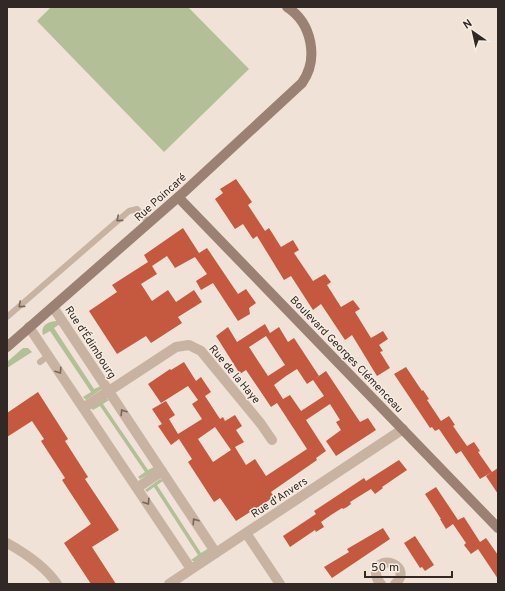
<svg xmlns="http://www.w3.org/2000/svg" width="505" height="591" font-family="Overpass,sans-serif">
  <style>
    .green { fill: #b3bf97 }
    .building { fill: #c5593f; fill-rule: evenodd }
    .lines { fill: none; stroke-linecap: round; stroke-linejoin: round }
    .lane { stroke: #c8b2a2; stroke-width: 6 }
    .street { stroke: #c8b2a2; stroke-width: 10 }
    .secondary { stroke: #9b8074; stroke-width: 10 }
    .oneway { stroke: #76665d }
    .labels { text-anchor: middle; stroke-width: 3; stroke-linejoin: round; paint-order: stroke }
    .street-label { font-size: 11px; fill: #322825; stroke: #f8ede2 }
  </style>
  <rect width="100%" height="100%" fill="#f0e2d6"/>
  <path class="green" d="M51 7H188L249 69 164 152 37 21Z
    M57 321 60 324 54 328 94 389 101 386 102 389 86 400 83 397 91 392 50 331 43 335C40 326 48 321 57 321Z
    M23 348H28L32 352 7 368V362Z
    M106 398 109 400 103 404 148 470 154 467 155 469V471L140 479 138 477 145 472 100 406 93 410 91 408Z
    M160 479 163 481 157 485 201 553 209 548 210 552 195 562 191 560 198 555 154 487 147 492 145 490Z"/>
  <path class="building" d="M236 179 252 202 248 205 265 231 269 228 281 247 293 240 299 250 294 253 313 281 325 274 331 282 327 285 341 307 353 300 360 309 355 312 371 338 383 331 388 339 379 345 383 351 380 352 390 368 377 376 352 335 345 340 321 304 313 310 291 276 284 280 257 236 253 239 243 224 235 229 215 199 223 193 220 189Z
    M183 228 199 253 207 248 238 294 246 289 256 303 249 308 250 314 238 321 213 283 201 290 196 281 207 274 195 257 175 268 167 256 152 266 157 274 141 284 152 301 168 290 176 302 194 290 202 302 178 317 182 323 151 343 146 336 117 354 89 311 117 292 112 285 148 262 144 255Z
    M265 324 270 333 279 327 288 342 294 338 319 376 307 384 297 369 286 376 274 385 283 399 290 395 301 411 324 396 313 380 326 371 360 422 368 418 376 430 336 456 326 441 341 430 336 422 340 420 330 404 306 420 326 451 316 458 317 460 271 492 274 497 236 521 220 498 214 502 188 462 192 459 179 439 171 445 158 426 162 424 152 409 166 401 175 415 169 419 178 434 202 419 192 404 198 400 188 386 161 403 148 384 170 369 171 370 184 362 196 381 201 377 211 392 205 396 220 419 223 417 225 421 235 415 242 426 236 430 244 442 235 447 246 465 255 459 266 476 307 449 277 403 271 407 246 370 240 374 216 336 228 327 237 342ZM266 336 285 365 268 376 249 347ZM215 427 231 450 213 462 198 439Z
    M406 367 422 391 423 390 429 399 427 400 441 421 449 416 455 425 453 426 467 446 474 442 480 451 478 452 492 472 480 479 461 451 456 454 439 429 435 431 432 427 430 428 394 374Z
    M38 392 68 439 65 441 88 477 85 479 119 530 92 547 116 584H91L64 543 91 524 62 480 65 478 41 441 44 439 32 421 7 437V413Z
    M399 460 407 470 382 487 383 488 375 494 371 489 350 502 351 504 347 507 343 509 342 508 331 515 321 522 324 527 316 532 315 530 290 547 283 536 316 514 314 511 364 478 366 481Z
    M498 468V494L486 476Z
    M436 487 458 520 464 517 480 542 486 538 498 555V579L478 549 471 554 464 545 466 543 453 524 446 529 440 519H441L425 494Z
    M383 528 390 539 332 578 324 567 349 552 347 549Z
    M415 536 434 565 425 571 422 567 420 568 404 543Z"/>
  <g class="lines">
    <path class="lane" d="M7 317 129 211 137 209 149 223
      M40 362 48 356"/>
    <path class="street" d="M53 307 216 553
      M29 327 191 569
      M83 408 176 347 189 345 201 351 261 424 272 440
      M137 488 162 471
      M246 533 280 584
      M7 543C25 553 45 566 57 584
      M169 584 403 429
      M381 584C378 581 376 578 376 573 379 551 414 568 395 584"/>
    <path class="secondary" d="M178 197 498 528
      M7 347 184 192 302 83C319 59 312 23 287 7"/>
  </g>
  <defs><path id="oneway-chevron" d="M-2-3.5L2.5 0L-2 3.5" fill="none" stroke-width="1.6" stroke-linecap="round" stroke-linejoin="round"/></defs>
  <g class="oneway">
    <use href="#oneway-chevron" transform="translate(119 219) rotate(139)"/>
    <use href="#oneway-chevron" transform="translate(21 305) rotate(139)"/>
    <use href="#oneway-chevron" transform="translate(59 371) rotate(56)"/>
    <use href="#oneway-chevron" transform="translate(123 412) rotate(-123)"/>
    <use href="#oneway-chevron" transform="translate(147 502) rotate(57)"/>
    <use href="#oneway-chevron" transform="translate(195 521) rotate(-124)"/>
  </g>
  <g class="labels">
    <g class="street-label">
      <text transform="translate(160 197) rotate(-42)" y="4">Rue Poincaré</text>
      <text transform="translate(91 342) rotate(57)" y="4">Rue d’Édimbourg</text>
      <text transform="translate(347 354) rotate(46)" y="4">Boulevard Georges Clémenceau</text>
      <text transform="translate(235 374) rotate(50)" y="4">Rue de la Haye</text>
      <text transform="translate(279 497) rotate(-33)" y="4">Rue d'Anvers</text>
    </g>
  </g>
  <rect width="505" height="591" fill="none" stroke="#322825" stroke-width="16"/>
  <g transform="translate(473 32) rotate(326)" stroke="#f8ede2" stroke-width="3" paint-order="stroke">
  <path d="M0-3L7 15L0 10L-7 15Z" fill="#322825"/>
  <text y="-6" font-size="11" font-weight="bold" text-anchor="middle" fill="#322825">N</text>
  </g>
  <path d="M365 571v6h87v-6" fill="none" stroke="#322825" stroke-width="2"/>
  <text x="371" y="571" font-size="12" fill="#322825" stroke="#f8ede2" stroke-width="3" paint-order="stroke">50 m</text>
</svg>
